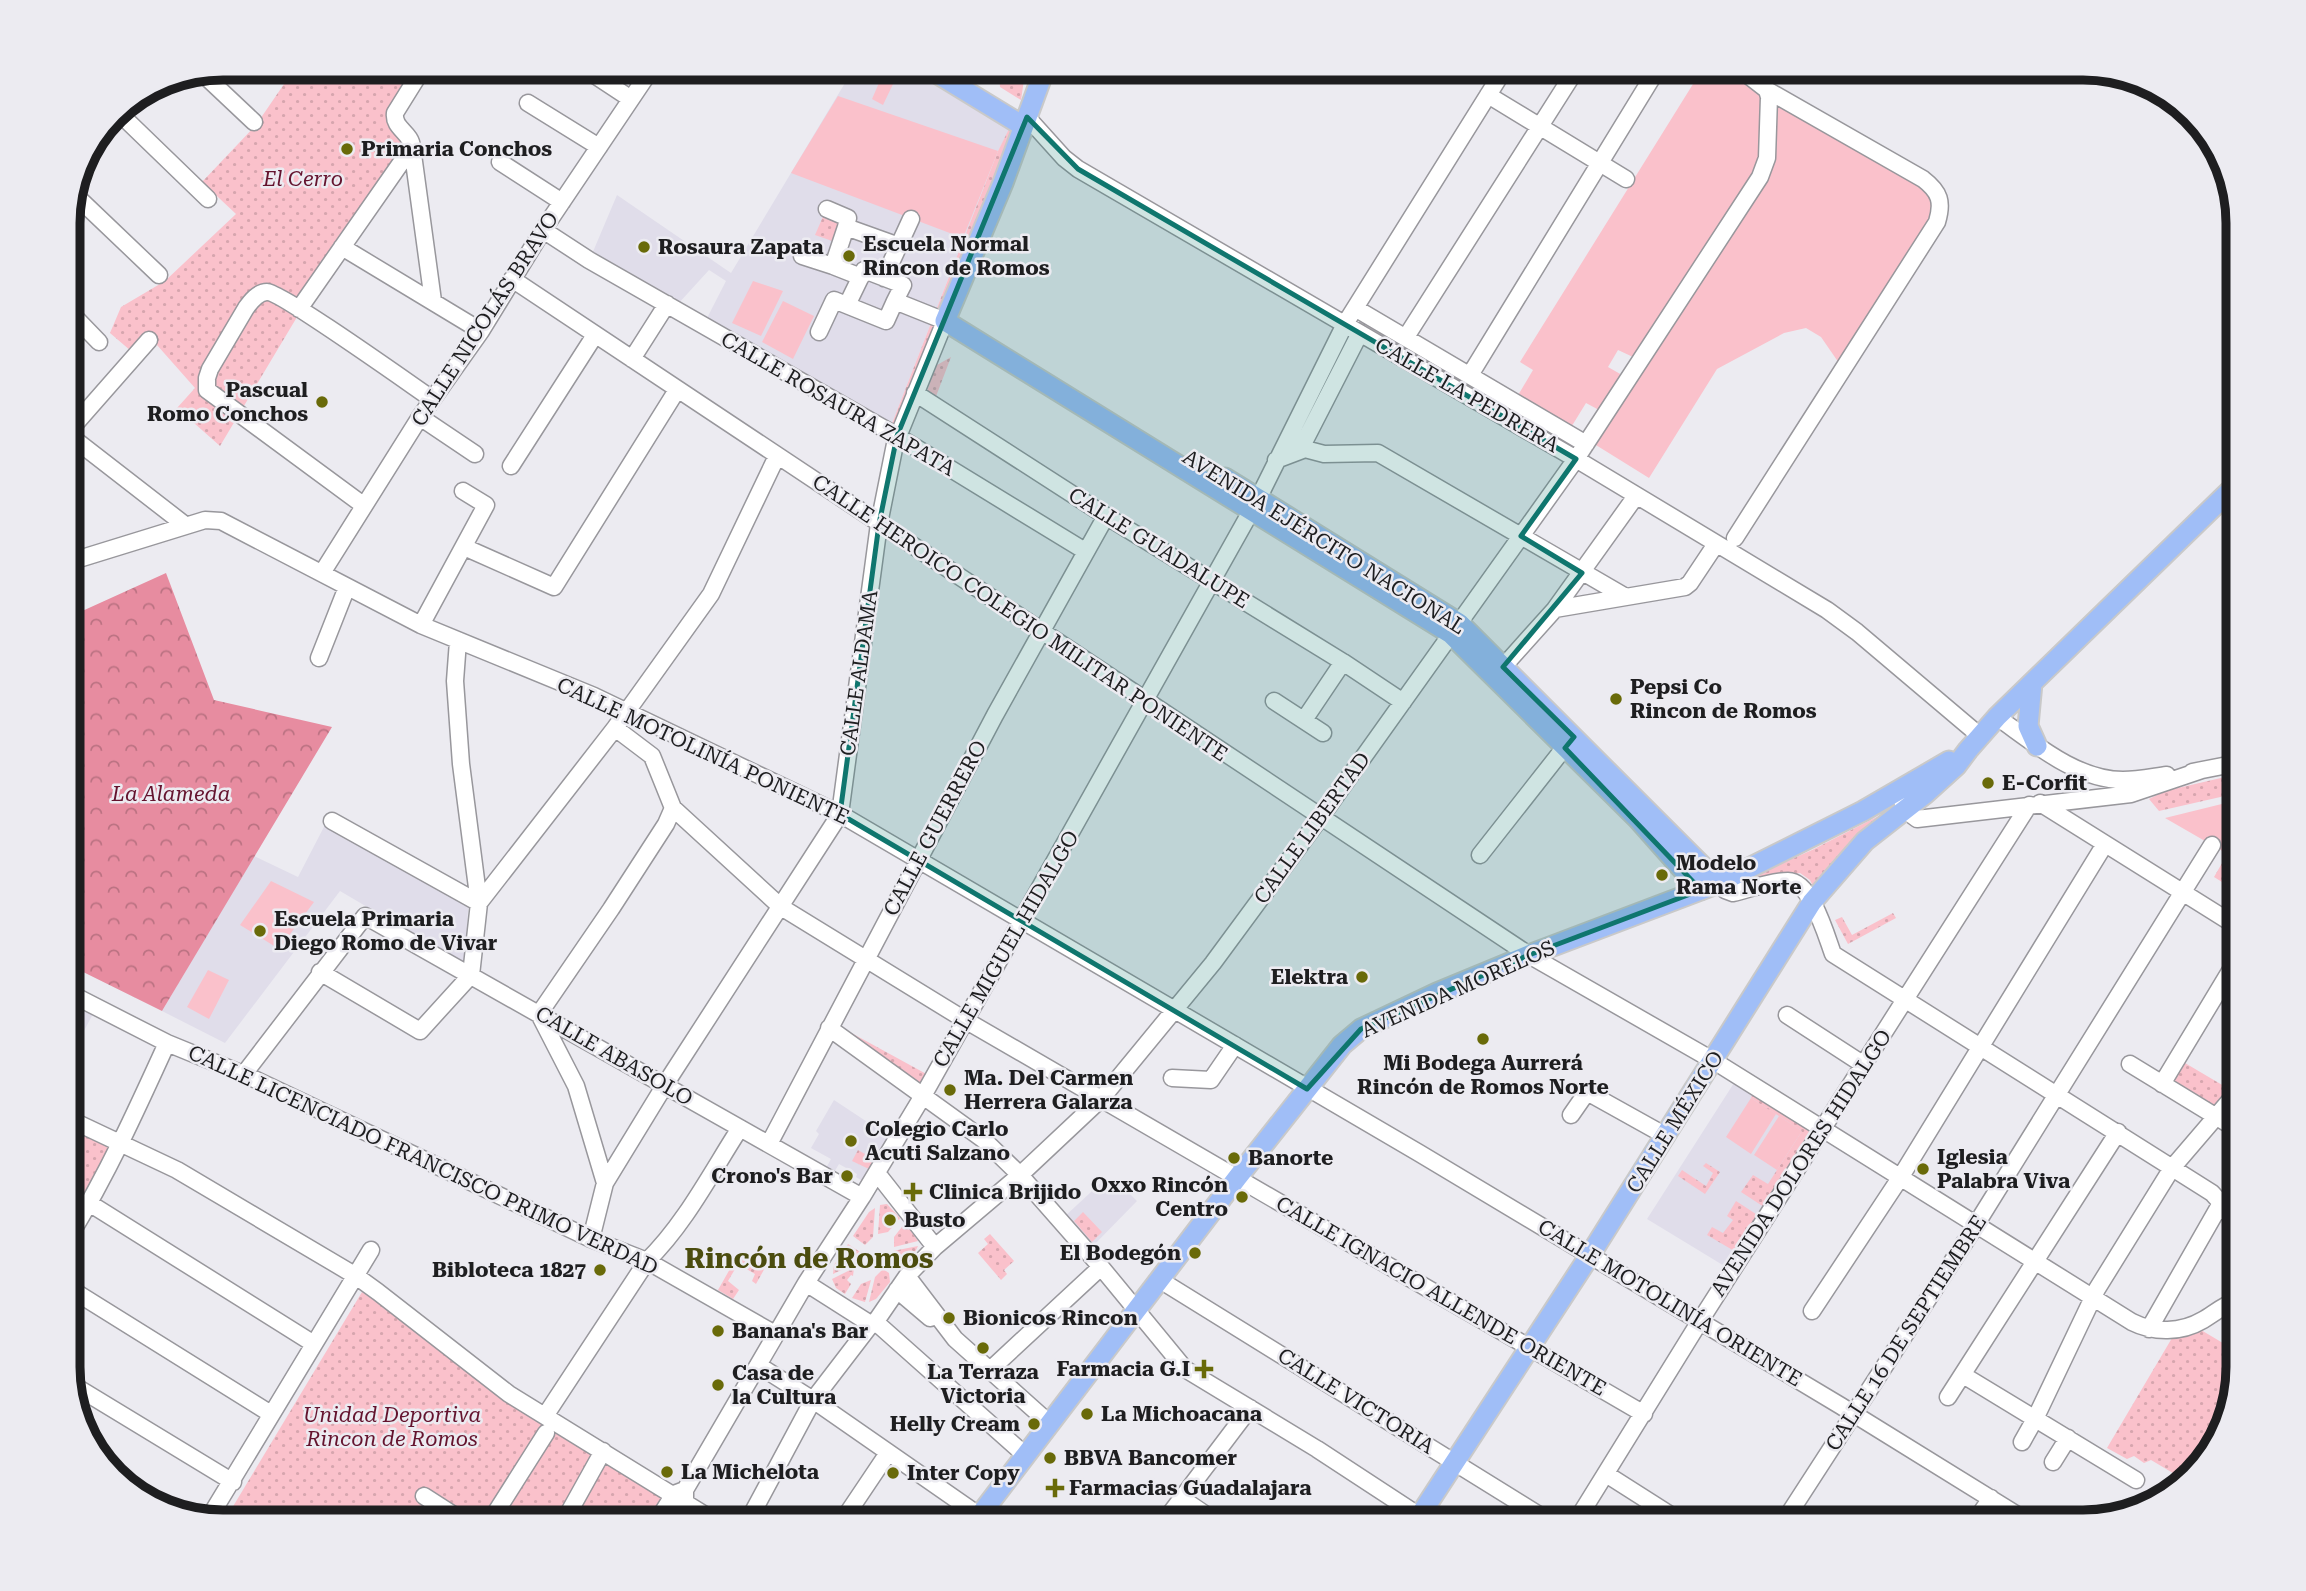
<svg xmlns="http://www.w3.org/2000/svg" width="2306" height="1591" font-family="'Roboto Serif',serif">
  <style>
    .built { fill: #e0ddea }
    .grass { fill: #fac1cb; fill-rule: evenodd }
    .forest { fill: url(#forest-crowns) }
    .park { fill: url(#park-dots) }
    .lines { fill: none; stroke-linecap: round; stroke-linejoin: round }
    .minor-casing { stroke: #98979c; stroke-width: 19 }
    .major-casing { stroke: #c9c9c9; stroke-width: 23 }
    .minor { stroke: #fff; stroke-width: 16 }
    .major { stroke: #a0bef7; stroke-width: 19 }
    .marked { fill: #0f766e; fill-opacity: 0.2; stroke: #0f766e; stroke-width: 5; stroke-linejoin: round }
    .poi-dot { fill: #696a09; stroke: #ecebf1; stroke-width: 2.5 }
    .labels { text-anchor: middle; stroke-width: 5; stroke-linejoin: round; paint-order: stroke }
    .poi-label { font-size: 21px; font-weight: bold; fill: #1e1e20; stroke: #ecebf1; text-anchor: start }
    .park-label { font-size: 21px; font-style: italic; fill: #64132e; stroke: #ecebf1 }
    .street-label { font-size: 21px; fill: #1e1e20; stroke: #ecebf1 }
    .district-label { font-size: 28px; font-weight: bold; fill: #4b4c0e; stroke: #ecebf1 }
    .rim { fill: none; stroke: #1e1e20; stroke-width: 9 }
  </style>
  <defs>
    <pattern id="forest-crowns" width="20" height="18" patternUnits="userSpaceOnUse" patternTransform="scale(1.75)"><rect width="20" height="18" fill="#e78ca0"/><path d="M2 6a3 3 0 1 1 6 0M12 15a3 3 0 1 1 6 0" fill="none" stroke="#bb7282"/></pattern>
    <pattern id="park-dots" width="8" height="8" patternUnits="userSpaceOnUse" patternTransform="scale(1.75)"><rect width="8" height="8" fill="#fac1cb"/><path d="M2 2h.1M6 6h.1" fill="none" stroke="#d6a5ae" stroke-width="1.8" stroke-linecap="round"/></pattern>
  </defs>
  <rect width="100%" height="100%" fill="#ecebf1"/>
  <path class="built" d="M854 68H906L1009 130 998 151 891 426 705 322 726 281 709 270 678 304 592 254 617 195 731 273Z
    M326 823 469 898 464 964 340 891 225 1043 162 1011 254 856 298 877Z
    M69 997 94 1012 69 1059Z
    M1734 1083 1812 1133 1726 1267 1647 1219Z
    M834 1100 890 1137 864 1182 856 1177 857 1174 839 1164 833 1174 825 1170 831 1159 811 1148 819 1134 816 1131Z
    M1104 1180 1117 1192 1123 1187 1137 1201 1091 1248 1064 1217Z"/>
  <path class="grass" d="M1703 68H1734L1931 192 1935 214 1841 366 1821 337 1806 328 1784 333 1717 369 1649 478 1583 437 1599 410 1586 403 1570 429 1517 397 1533 370 1520 362ZM1618 350 1633 357 1622 375 1608 367Z
    M882 76 894 82 883 105 872 99Z
    M838 96 998 151 963 238 791 173Z
    M753 281 783 291 761 336 732 323Z
    M783 301 814 316 793 359 762 342Z
    M2238 800V860L2165 818Z
    M271 881 314 902 279 949 240 925Z
    M208 970 229 980 209 1019 187 1007Z
    M1751 1098 1776 1114 1751 1154 1726 1137Z
    M1779 1116 1802 1131 1777 1170 1754 1155Z"/>
  <path class="forest" d="M166 573 214 700 332 727 162 1011 69 965V617Z"/>
  <path class="park" d="M295 68H423L393 117 413 147 303 307 220 446 177 408 195 388 149 336 131 351 110 333 121 307 165 281 236 214 202 182 256 125Z
    M1025 73 1021 100 1000 87 999 75Z
    M1012 123 1020 126 897 430 891 426 998 151Z
    M825 212 846 220 838 243 815 235Z
    M951 357 935 399 926 394 930 383V369Z
    M2238 774V793L2159 811 2149 799 2165 791Z
    M1896 807 1816 892 1810 880 1800 873 1737 888 1735 884 1812 850Z
    M2225 858 2238 866V892L2214 877Z
    M1893 913 1896 918 1848 944 1835 920 1842 917 1852 935Z
    M835 1024 930 1076 923 1087Z
    M2185 1063 2229 1089 2214 1105 2174 1081Z
    M1752 1095 1812 1133 1764 1207 1741 1192 1753 1175 1768 1184 1802 1131 1751 1098Z
    M69 1119 120 1144 69 1230Z
    M858 1150 865 1154 864 1157 876 1161 871 1170 852 1161Z
    M1706 1163 1720 1172 1705 1194 1678 1176 1682 1170 1706 1186 1713 1173 1703 1166Z
    M1736 1201 1759 1216 1736 1252 1707 1235 1712 1227 1723 1233 1733 1220 1727 1216Z
    M887 1204 900 1218 899 1220 890 1214 886 1220 894 1225 888 1232 878 1234 880 1205Z
    M875 1208 873 1237 865 1245 853 1236 869 1212Z
    M1083 1212 1102 1232 1092 1242 1074 1221Z
    M905 1223 918 1241 894 1247V1237Z
    M990 1234 1014 1261 1004 1270 1007 1274 1001 1280 978 1253 988 1244 984 1239Z
    M848 1244 860 1252 857 1263 833 1274 834 1265Z
    M918 1246 913 1256 902 1268 899 1266 894 1268 887 1263 893 1251Z
    M739 1253 766 1266 756 1284 752 1281 755 1274 738 1264 728 1281 739 1290 733 1299 718 1290Z
    M854 1268 853 1276 851 1275 847 1280 851 1284 845 1294 836 1288 832 1279Z
    M883 1269 889 1273 890 1282 876 1299 869 1302 875 1277Z
    M871 1280 865 1302 852 1298 861 1284Z
    M362 1292 662 1497 648 1523H223Z
    M2201 1330 2238 1352V1368L2211 1454 2183 1479 2151 1460 2144 1463 2134 1456 2127 1459 2107 1448 2172 1338 2187 1336Z"/>
  <g class="lines">
    <defs>
      <path id="minor" d="M584 68 631 99
        M202 73 254 122
        M1488 95 1626 179
        M528 103 599 147
        M117 111 208 199
        M1027 117 1064 158 1078 169 1576 459 1827 610 1857 632 1980 736
        M412 147 433 301
        M500 162 562 202
        M77 179 90 148
        M73 193 159 275
        M827 209 848 218 846 227
        M543 230 589 260 897 436 1085 551
        M342 247 481 331
        M802 256 833 266
        M861 277 833 266 846 227 899 246
        M884 278 911 219
        M512 279 1529 955 1714 1061 2132 1322C2154 1333 2181 1333 2203 1320 2216 1312 2224 1305 2238 1300
        M847 305 864 270 903 285 895 301
        M1355 308 1586 444
        M299 309 412 147C411 132 393 129 395 113L423 68
        M69 311 99 342
        M1406 337 1577 68
        M632 359 667 304
        M1470 375 1658 68
        M915 393 1106 516 1343 662 1403 702
        M420 417 475 454
        M69 431 149 340
        M69 435 185 525
        M1300 450 1360 333
        M1276 460 1305 449 1324 454 1378 453 1624 596
        M511 466 595 335
        M363 505 207 390V378L210 369 246 308C251 301 258 292 267 292 281 292 410 384 432 399
        M1735 538 1937 222C1943 202 1940 192 1923 179L1767 90 1749 76 1745 68
        M464 547 554 587 677 390
        M69 562 205 520 221 521 421 625 594 696 840 814 1419 1153 1841 1406 2030 1523
        M322 573 420 417 481 331 543 230 652 68
        M1555 609 1685 587 1690 583 1716 544
        M421 625 486 505 463 491
        M319 658 347 587
        M1503 667 1555 609 1636 496
        M1274 701 1323 733
        M1997 717C2034 743 2076 780 2123 780 2137 780 2152 777 2167 775
        M1304 720 1343 662
        M615 728 652 756 673 808 781 907 965 1020 1644 1414
        M2192 772 2238 763
        M1902 800 1905 810 1917 819 2131 794 2202 770
        M2040 803 2238 927
        M332 821 479 903 615 728 711 594 777 456
        M1480 855 1572 738
        M1719 883 1725 890 1733 893C1750 889 1771 881 1788 881 1811 881 1826 935 1833 954L2212 1193 2221 1203 2238 1228
        M320 972 420 1031 471 975 479 903 461 764 455 681 458 641
        M69 993 167 1043 250 1077 591 1239 647 1261 775 1334
        M1787 1015 1864 1065
        M829 1028 984 1140 1020 1175 1101 1267 1185 1369 1317 1449 1430 1523
        M2130 1064 2238 1130
        M244 1074 365 916 862 1197
        M1172 1078 1211 1080 1235 1045
        M2162 1084 2238 958
        M1571 1115 1587 1092 1666 1136
        M69 1119 177 1170 356 1276 378 1292 509 1394 718 1523
        M769 1144 995 715 1106 516
        M877 1173 935 1247
        M605 1183 576 1086 539 1014 611 909 666 824 673 808
        M89 1203 314 1344
        M69 1237C107 1175 137 1109 167 1043
        M591 1239 605 1183 668 1080 840 814 879 524 895 444 945 321 895 301 886 321 834 300 819 332
        M907 1276 955 1339 1049 1423
        M1160 1280 1552 1523
        M806 1283 872 1325
        M69 1288 271 1414
        M897 1290 930 1318
        M1812 1311 1900 1178 2105 844
        M874 1324 880 1326 1025 1455
        M2149 1329 2221 1203
        M758 1365 813 1400 990 1523
        M990 1370 1101 1267
        M1963 1375 2136 1480
        M70 1383 233 1482
        M1948 1397 2118 1132
        M545 1416 647 1261C685 1224 711 1173 740 1128
        M2022 1442 2035 1419 2097 1289 2172 1168 2238 1091
        M2053 1462 2068 1438
        M1606 1474 1683 1523
        M424 1496 466 1523
        M1181 1498 1218 1523
        M209 1518 371 1250
        M489 1523 546 1433
        M563 1523 603 1451
        M656 1523 674 1494 682 1491
        M673 1523 685 1501V1490L806 1283 862 1197 924 1094 1259 497 1345 324 1505 68
        M747 1523 813 1400 869 1327 874 1324 907 1276 935 1247 1020 1175 1102 1098 1213 963 1320 818 1576 459 1760 177 1767 158 1769 97 1767 90
        M841 1523 888 1453
        M1163 1523 1250 1408
        M1575 1523 1700 1321 2029 805
        M1783 1523 1972 1231 2212 845
        M1974 1523 1991 1498"/>
      <path id="major" d="M928 68 1023 126
        M1045 68 1003 183 945 321 1451 634 1638 819 1701 890
        M1225 478 1459 623 1719 883
        M2032 683 2028 726 2037 746
        M974 1523 1237 1178 1342 1045 1361 1029 1437 993 1529 955 1719 883 1863 811 1949 761
        M1415 1523 1590 1255 1812 902 1865 841 1925 794 1956 766 1968 750 1997 717 2238 483"/>
    </defs>
    <use href="#minor" class="minor-casing"/>
    <use href="#major" class="major-casing"/>
    <use href="#minor" class="minor"/>
    <use href="#major" class="major"/>
  </g>
  <path class="marked" d="M1027 117 1078 169 1576 459 1521 536 1582 573 1503 667 1574 737 1565 748 1701 890 1529 955 1361 1029 1307 1089 840 814 879 524 897 436Z"/>
  <g class="poi-dot">
    <circle cx="347" cy="149" r="7"/>
    <circle cx="644" cy="247" r="7"/>
    <circle cx="849" cy="256" r="7"/>
    <circle cx="322" cy="402" r="7"/>
    <circle cx="1616" cy="699" r="7"/>
    <circle cx="1988" cy="783" r="7"/>
    <circle cx="1662" cy="875" r="7"/>
    <circle cx="260" cy="931" r="7"/>
    <circle cx="1362" cy="977" r="7"/>
    <circle cx="1483" cy="1039" r="7"/>
    <circle cx="950" cy="1090" r="7"/>
    <circle cx="851" cy="1141" r="7"/>
    <circle cx="1234" cy="1158" r="7"/>
    <circle cx="1923" cy="1169" r="7"/>
    <circle cx="847" cy="1176" r="7"/>
    <path d="M909.5 1181.5h7v7h7v7h-7v7h-7v-7h-7v-7h7z"/>
    <circle cx="1242" cy="1197" r="7"/>
    <circle cx="890" cy="1220" r="7"/>
    <circle cx="1195" cy="1253" r="7"/>
    <circle cx="600" cy="1270" r="7"/>
    <circle cx="949" cy="1318" r="7"/>
    <circle cx="718" cy="1331" r="7"/>
    <circle cx="983" cy="1348" r="7"/>
    <path d="M1200.5 1358.5h7v7h7v7h-7v7h-7v-7h-7v-7h7z"/>
    <circle cx="718" cy="1385" r="7"/>
    <circle cx="1087" cy="1414" r="7"/>
    <circle cx="1034" cy="1424" r="7"/>
    <circle cx="1050" cy="1458" r="7"/>
    <circle cx="667" cy="1472" r="7"/>
    <circle cx="893" cy="1473" r="7"/>
    <path d="M1051.5 1477.5h7v7h7v7h-7v7h-7v-7h-7v-7h7z"/>
  </g>
  <g class="labels">
    <g class="poi-label">
      <text x="361" y="156">Primaria Conchos</text>
      <text x="863" y="251">Escuela Normal<tspan x="863" dy="24">Rincon de Romos</tspan></text>
      <text x="658" y="254">Rosaura Zapata</text>
      <text x="308" y="397" text-anchor="end">Pascual<tspan x="308" dy="24">Romo Conchos</tspan></text>
      <text x="1630" y="694">Pepsi Co<tspan x="1630" dy="24">Rincon de Romos</tspan></text>
      <text x="2002" y="790">E-Corfit</text>
      <text x="1676" y="870">Modelo<tspan x="1676" dy="24">Rama Norte</tspan></text>
      <text x="274" y="926">Escuela Primaria<tspan x="274" dy="24">Diego Romo de Vivar</tspan></text>
      <text x="1348" y="984" text-anchor="end">Elektra</text>
      <text x="1483" y="1070" text-anchor="middle">Mi Bodega Aurrerá<tspan x="1483" dy="24">Rincón de Romos Norte</tspan></text>
      <text x="964" y="1085">Ma. Del Carmen<tspan x="964" dy="24">Herrera Galarza</tspan></text>
      <text x="865" y="1136">Colegio Carlo<tspan x="865" dy="24">Acuti Salzano</tspan></text>
      <text x="1937" y="1164">Iglesia<tspan x="1937" dy="24">Palabra Viva</tspan></text>
      <text x="1248" y="1165">Banorte</text>
      <text x="833" y="1183" text-anchor="end">Crono's Bar</text>
      <text x="1228" y="1192" text-anchor="end">Oxxo Rincón<tspan x="1228" dy="24">Centro</tspan></text>
      <text x="929" y="1199">Clinica Brijido</text>
      <text x="904" y="1227">Busto</text>
      <text x="1181" y="1260" text-anchor="end">El Bodegón</text>
      <text x="586" y="1277" text-anchor="end">Bibloteca 1827</text>
      <text x="963" y="1325">Bionicos Rincon</text>
      <text x="732" y="1338">Banana's Bar</text>
      <text x="1190" y="1376" text-anchor="end">Farmacia G.I</text>
      <text x="983" y="1379" text-anchor="middle">La Terraza<tspan x="983" dy="24">Victoria</tspan></text>
      <text x="732" y="1380">Casa de<tspan x="732" dy="24">la Cultura</tspan></text>
      <text x="1101" y="1421">La Michoacana</text>
      <text x="1020" y="1431" text-anchor="end">Helly Cream</text>
      <text x="1064" y="1465">BBVA Bancomer</text>
      <text x="681" y="1479">La Michelota</text>
      <text x="907" y="1480">Inter Copy</text>
      <text x="1069" y="1495">Farmacias Guadalajara</text>
    </g>
    <g class="park-label">
      <text x="303" y="186">El Cerro</text>
      <text x="171" y="801">La Alameda</text>
      <text x="392" y="1422">Unidad Deportiva<tspan x="392" dy="24">Rincon de Romos</tspan></text>
    </g>
    <g class="street-label">
      <text transform="translate(485 319) rotate(-57)" y="7">CALLE NICOLÁS BRAVO</text>
      <text transform="translate(1467 395) rotate(30)" y="7">CALLE LA PEDRERA</text>
      <text transform="translate(838 404) rotate(30)" y="7">CALLE ROSAURA ZAPATA</text>
      <text transform="translate(1324 542) rotate(32)" y="7">AVENIDA EJÉRCITO NACIONAL</text>
      <text transform="translate(1159 548) rotate(32)" y="7">CALLE GUADALUPE</text>
      <text transform="translate(1020 618) rotate(34)" y="7">CALLE HEROICO COLEGIO MILITAR PONIENTE</text>
      <text transform="translate(859 673) rotate(-82)" y="7">CALLE ALDAMA</text>
      <text transform="translate(703 751) rotate(25)" y="7">CALLE MOTOLINÍA PONIENTE</text>
      <text transform="translate(935 828) rotate(-62)" y="7">CALLE GUERRERO</text>
      <text transform="translate(1312 828) rotate(-54)" y="7">CALLE LIBERTAD</text>
      <text transform="translate(1006 949) rotate(-60)" y="7">CALLE MIGUEL HIDALGO</text>
      <text transform="translate(1458 989) rotate(-24)" y="7">AVENIDA MORELOS</text>
      <text transform="translate(614 1056) rotate(30)" y="7">CALLE ABASOLO</text>
      <text transform="translate(1675 1122) rotate(-58)" y="7">CALLE MÉXICO</text>
      <text transform="translate(423 1160) rotate(25)" y="7">CALLE LICENCIADO FRANCISCO PRIMO VERDAD</text>
      <text transform="translate(1801 1163) rotate(-57)" y="7">AVENIDA DOLORES HIDALGO</text>
      <text transform="translate(1441 1296) rotate(30)" y="7">CALLE IGNACIO ALLENDE ORIENTE</text>
      <text transform="translate(1670 1303) rotate(31)" y="7">CALLE MOTOLINÍA ORIENTE</text>
      <text transform="translate(1906 1333) rotate(-57)" y="7">CALLE 16 DE SEPTIEMBRE</text>
      <text transform="translate(1356 1401) rotate(32)" y="7">CALLE VICTORIA</text>
    </g>
    <g class="district-label">
      <text x="809" y="1268">Rincón de Romos</text>
    </g>
  </g>
  <path d="M0 0H2306V1591H0ZM223 80H2083A143 143 0 0 1 2226 223V1367A143 143 0 0 1 2083 1510H223A143 143 0 0 1 80 1367V223A143 143 0 0 1 223 80Z" fill="#ecebf1" fill-rule="evenodd"/>
  <path class="rim" d="M223 80H2083A143 143 0 0 1 2226 223V1367A143 143 0 0 1 2083 1510H223A143 143 0 0 1 80 1367V223A143 143 0 0 1 223 80Z"/>
</svg>
